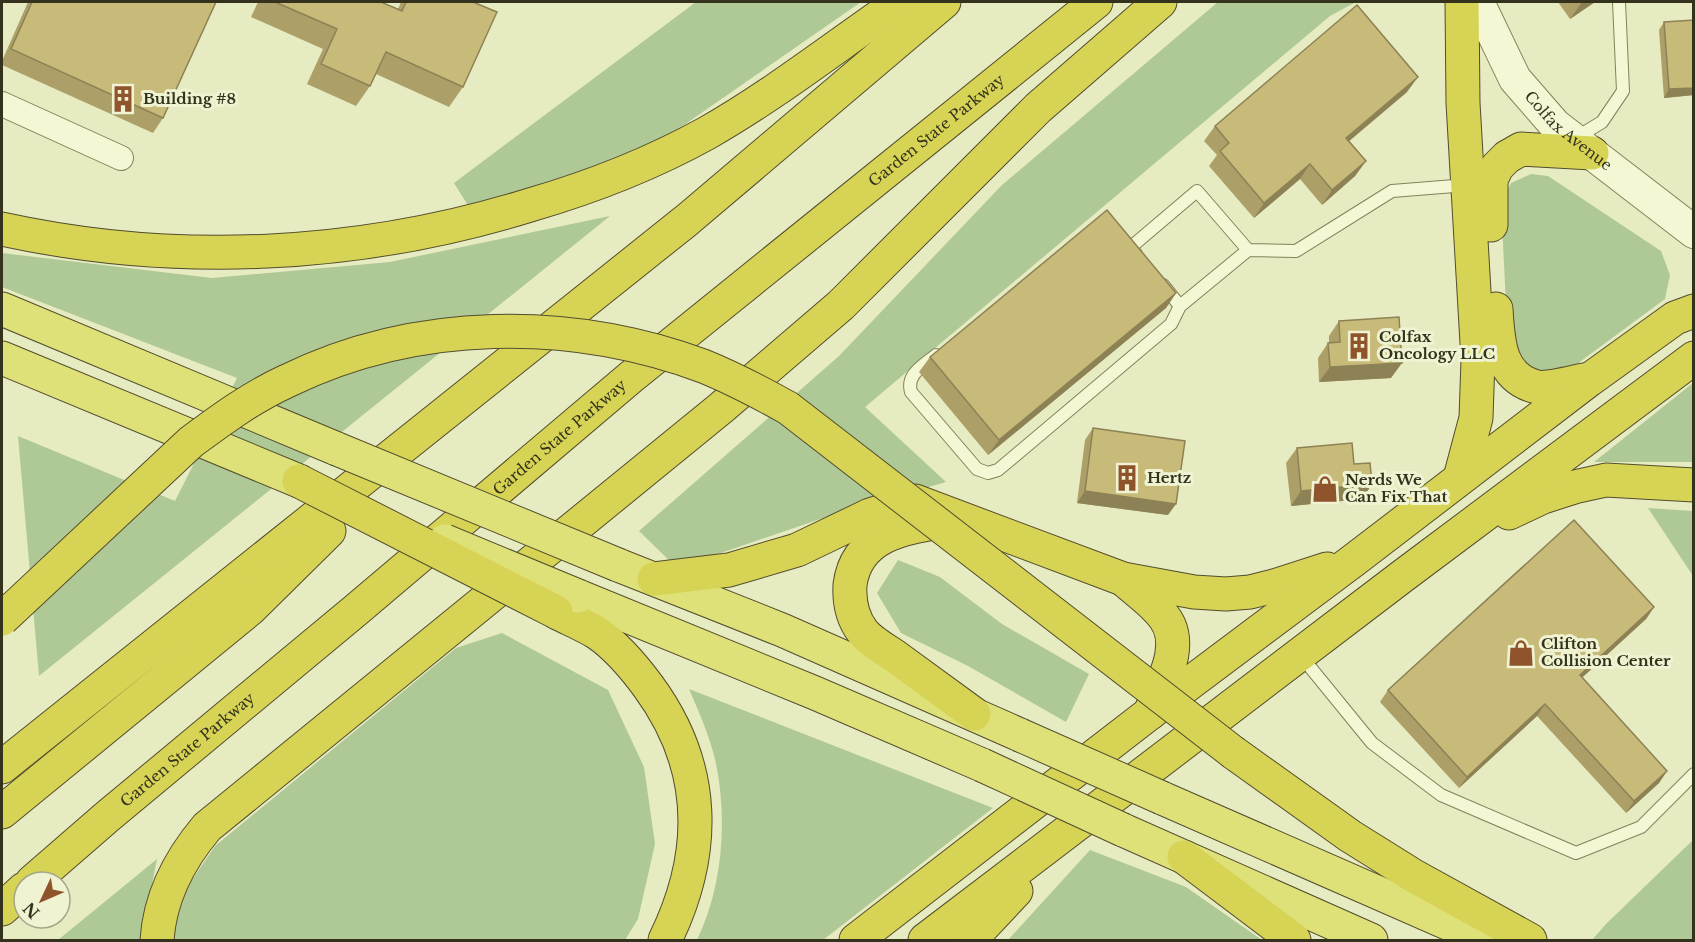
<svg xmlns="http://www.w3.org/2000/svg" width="1695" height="942" font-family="'Libre Baskerville',serif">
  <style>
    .green { fill: #aec996 }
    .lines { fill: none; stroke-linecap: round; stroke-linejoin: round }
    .service-casing { stroke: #84815a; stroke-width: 14 }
    .minor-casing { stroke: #84815a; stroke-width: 26 }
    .tertiary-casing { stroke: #84815a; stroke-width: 34 }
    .trunk-casing { stroke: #524d2e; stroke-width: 35 }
    .motorway-casing { stroke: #524d2e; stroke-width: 35 }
    .service { stroke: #f3f7d4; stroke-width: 12 }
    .minor { stroke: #f3f7d4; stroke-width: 24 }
    .tertiary { stroke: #f3f7d4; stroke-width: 32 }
    .trunk { stroke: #dee078; stroke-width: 33 }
    .motorway { stroke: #d7d355; stroke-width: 33 }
    .trunk-bridge-casing { stroke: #524d2e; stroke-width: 35; stroke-linecap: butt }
    .motorway-bridge-casing { stroke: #524d2e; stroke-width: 35; stroke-linecap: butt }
    .trunk-bridge { stroke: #dee078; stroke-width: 33 }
    .motorway-bridge { stroke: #d7d355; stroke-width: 33 }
    .wall { fill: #aca068 }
    .shaded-wall { fill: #8c8255 }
    .building { fill: #c8ba79; stroke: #8c8255; stroke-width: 1.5 }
    .labels { text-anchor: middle; stroke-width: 6; stroke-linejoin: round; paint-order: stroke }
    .poi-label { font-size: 15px; font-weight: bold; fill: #34321d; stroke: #eff3d1; text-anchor: start }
    .street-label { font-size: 15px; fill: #34321d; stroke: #eff3d1 }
  </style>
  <rect width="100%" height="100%" fill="#e7ebc1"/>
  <path class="green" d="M696 2H861L648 150 469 207 454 183Z
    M1218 2H1356L1330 16 865 407 946 482 826 517 677 568 639 531 839 356 1002 185Z
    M1531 174 1548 176 1661 251 1670 275 1665 299 1558 378H1536L1508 346 1501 202 1511 183Z
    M610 216 39 676 18 436 175 501 237 378 2 287V253L212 278 390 262Z
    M1693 383V462H1594Z
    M1648 508 1693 511V576Z
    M898 560 940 577 1002 624 1089 674 1066 722 968 666 901 633 877 593Z
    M502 633 608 690 644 767 655 844 638 919 625 940H172V909L215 846 456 648Z
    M689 689 993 808 823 940H697C723 886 728 818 715 759 709 735 699 712 689 689Z
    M1693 840V940H1592L1606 924Z
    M1090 850 1186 887 1262 940H1008Z
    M157 859 141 940H58Z"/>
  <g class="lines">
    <defs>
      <path id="service" d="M1574 139 1602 122 1623 91 1619 2
        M1136 254 1131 247 1197 191 1248 250
        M1163 285 1180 306 1248 250 1296 251 1392 191 1467 185
        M936 355C923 366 906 374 911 392L977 469 988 473 998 470 1171 324 1180 306
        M1301 656 1372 743 1441 795 1576 853 1641 827 1694 774"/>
      <path id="minor" d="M2 104 121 158"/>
      <g id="tertiary">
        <path id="s1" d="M1478 2 1515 79 1555 125 1694 232"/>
      </g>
      <path id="trunk" d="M2 309 337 449
        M2 358 299 481
        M618 565 782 630 1020 735
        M578 596 815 693 982 765
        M1162 798 1486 940
        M1123 830 1371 940"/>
      <g id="motorway">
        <path d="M1491 225V180L1497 167 1507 157 1521 149 1592 153"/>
        <path d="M2 229C176 267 359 258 530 205 592 187 651 164 707 133 772 96 832 49 893 7L911 2"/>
        <path d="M1496 309C1498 341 1499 378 1537 387 1548 389 1573 382 1584 380"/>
        <path d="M1460 478 1476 418 1478 360 1463 103 1462 2"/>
        <path d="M1509 513 1543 497 1574 487 1606 480 1694 485"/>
        <path d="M958 519C915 527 857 529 850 585 849 602 853 619 863 632 871 642 886 650 896 657 922 676 948 695 974 714"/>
        <path d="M654 579 729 570 797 550 870 515 915 501 1123 579 1194 592 1226 594 1250 592 1274 586 1327 569"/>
        <path d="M1123 579C1136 591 1153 602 1164 617 1186 645 1161 685 1150 713"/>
        <path d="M556 612C569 619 584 625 597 633 616 646 634 667 648 686 707 766 708 852 665 940"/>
        <path d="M1234 753 1350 836 1414 876 1530 940"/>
        <path d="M2 767 687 220 944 2"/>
        <path d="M2 812 250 609 329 531"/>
        <path d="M1184 857 1294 940"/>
        <path id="s2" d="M32 882 108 816 356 610 631 377 1096 2"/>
        <path d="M2 909 24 889"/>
        <path d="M157 940C160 896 179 860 207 827L721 408 841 305 1038 108 1160 2"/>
        <path d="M856 940 1150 713 1354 560 1589 380 1675 318 1694 311"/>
        <path d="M925 940 1404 575 1694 358"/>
        <path d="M970 940 1016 891"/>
      </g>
    </defs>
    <use href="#service" class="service-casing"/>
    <use href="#minor" class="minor-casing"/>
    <use href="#tertiary" class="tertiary-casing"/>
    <use href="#trunk" class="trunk-casing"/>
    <use href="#motorway" class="motorway-casing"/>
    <use href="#service" class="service"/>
    <use href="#minor" class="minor"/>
    <use href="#tertiary" class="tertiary"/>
    <use href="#trunk" class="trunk"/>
    <use href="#motorway" class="motorway"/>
    <defs>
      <path id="trunk-bridge" d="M337 449 618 565
        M445 541 578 596
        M1020 735 1162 798
        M982 765 1123 830"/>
      <path id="motorway-bridge" d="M299 481 556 612
        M2 619 191 442C222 419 252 397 287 381 416 318 570 317 703 366 733 378 761 393 788 408L1234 753"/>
    </defs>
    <use href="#trunk-bridge" class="trunk-bridge-casing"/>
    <use href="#motorway-bridge" class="motorway-bridge-casing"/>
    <use href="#trunk-bridge" class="trunk-bridge"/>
    <use href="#motorway-bridge" class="motorway-bridge"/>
  </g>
  <path class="wall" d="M28 2H216L163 118 153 133 2 65V61Z
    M258 2H381L398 9 401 2H473L463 87 449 107 376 74 370 86 356 106 307 84 323 49 251 17Z
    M1558 2H1595L1570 19Z
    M1694 20V95L1664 98 1659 30 1664 22Z
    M1407 92 1349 141 1366 161 1355 176 1322 205 1300 179 1254 218 1209 166 1217 155 1204 141 1215 126Z
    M1176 293 1166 308 988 455 919 372 930 357Z
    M1339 321 1391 378 1319 382 1318 358 1328 343H1329V336Z
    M1093 428 1168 515 1077 503 1085 440Z
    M1297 448 1354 464 1372 484 1362 499 1291 506 1286 463Z
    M1654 607 1646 619 1582 677 1667 771 1659 783 1626 813 1537 716 1459 788 1380 702 1388 690Z"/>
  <path class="shaded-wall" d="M1582 2H1595L1570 19Z
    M1418 77 1407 92 1335 153 1346 138Z
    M1694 88V95L1664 98 1669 89Z
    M1366 161 1355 176 1322 205 1332 190Z
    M1310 164 1300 179 1254 218 1264 203Z
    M1176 293 1166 308 988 455 999 440Z
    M1402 363 1391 378 1319 382 1330 367Z
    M1372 484 1362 499 1291 506 1301 491Z
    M1085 491 1176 504 1168 515 1077 503Z
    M1654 607 1646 619 1572 687 1580 675Z
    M1545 704 1537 716 1459 788 1467 777Z
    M1667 771 1659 783 1626 813 1634 801Z"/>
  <path class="building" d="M32 2H216L163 118 11 49Z
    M275 2H381L402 11 406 2H473L497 12 463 87 386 52 370 86 321 64 337 29Z
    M1357 5 1418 77 1346 138 1366 161 1332 190 1310 164 1264 203 1220 151 1229 143 1215 126Z
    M1694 20V88L1669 89 1664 22Z
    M1107 210 1176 293 999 440 930 357Z
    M1399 317 1402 363 1330 367 1328 343 1340 342 1339 321Z
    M1093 428 1185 441 1176 504 1085 491Z
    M1352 443 1354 464 1370 463 1372 484 1301 491 1297 448Z
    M1574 520 1654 607 1580 675 1667 771 1634 801 1545 704 1467 777 1388 690Z"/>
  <defs>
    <symbol id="building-bare" viewBox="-9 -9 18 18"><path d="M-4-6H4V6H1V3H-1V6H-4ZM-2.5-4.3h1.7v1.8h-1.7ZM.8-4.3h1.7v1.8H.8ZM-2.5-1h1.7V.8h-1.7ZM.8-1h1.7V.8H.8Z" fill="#90542d" stroke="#eff3d1" stroke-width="2.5" paint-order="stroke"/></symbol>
    <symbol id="shop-bare" viewBox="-9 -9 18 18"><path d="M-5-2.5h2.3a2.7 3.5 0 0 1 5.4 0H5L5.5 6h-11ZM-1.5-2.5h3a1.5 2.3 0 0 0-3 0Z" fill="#90542d" stroke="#eff3d1" stroke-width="2.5" paint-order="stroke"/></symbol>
  </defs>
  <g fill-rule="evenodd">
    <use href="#building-bare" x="104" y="80" width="38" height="38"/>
    <use href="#building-bare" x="1340" y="327" width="38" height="38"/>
    <use href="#building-bare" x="1108" y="459" width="38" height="38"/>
    <use href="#shop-bare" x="1306" y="470" width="38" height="38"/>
    <use href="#shop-bare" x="1502" y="634" width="38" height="38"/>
  </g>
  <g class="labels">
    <g class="poi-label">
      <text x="143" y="104">Building #8</text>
      <text x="1379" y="342">Colfax<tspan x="1379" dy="17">Oncology LLC</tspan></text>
      <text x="1147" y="483">Hertz</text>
      <text x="1345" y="485">Nerds We<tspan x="1345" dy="17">Can Fix That</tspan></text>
      <text x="1541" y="649">Clifton<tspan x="1541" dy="17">Collision Center</tspan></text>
    </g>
    <g class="street-label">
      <text dy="5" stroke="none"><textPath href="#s2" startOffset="1176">Garden State Parkway</textPath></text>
      <text dy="5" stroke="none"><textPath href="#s1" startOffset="160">Colfax Avenue</textPath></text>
      <text dy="5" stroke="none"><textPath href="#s2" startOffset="690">Garden State Parkway</textPath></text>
      <text dy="5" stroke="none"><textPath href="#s2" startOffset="204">Garden State Parkway</textPath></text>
    </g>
  </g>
  <rect width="1695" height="942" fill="none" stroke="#34321d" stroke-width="6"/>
  <g transform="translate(42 900) rotate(226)"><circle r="28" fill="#eff3d1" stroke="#a4a689" stroke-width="1.5"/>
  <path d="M0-4.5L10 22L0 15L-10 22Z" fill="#90542d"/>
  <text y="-9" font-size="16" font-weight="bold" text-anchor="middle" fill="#34321d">N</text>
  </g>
</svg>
